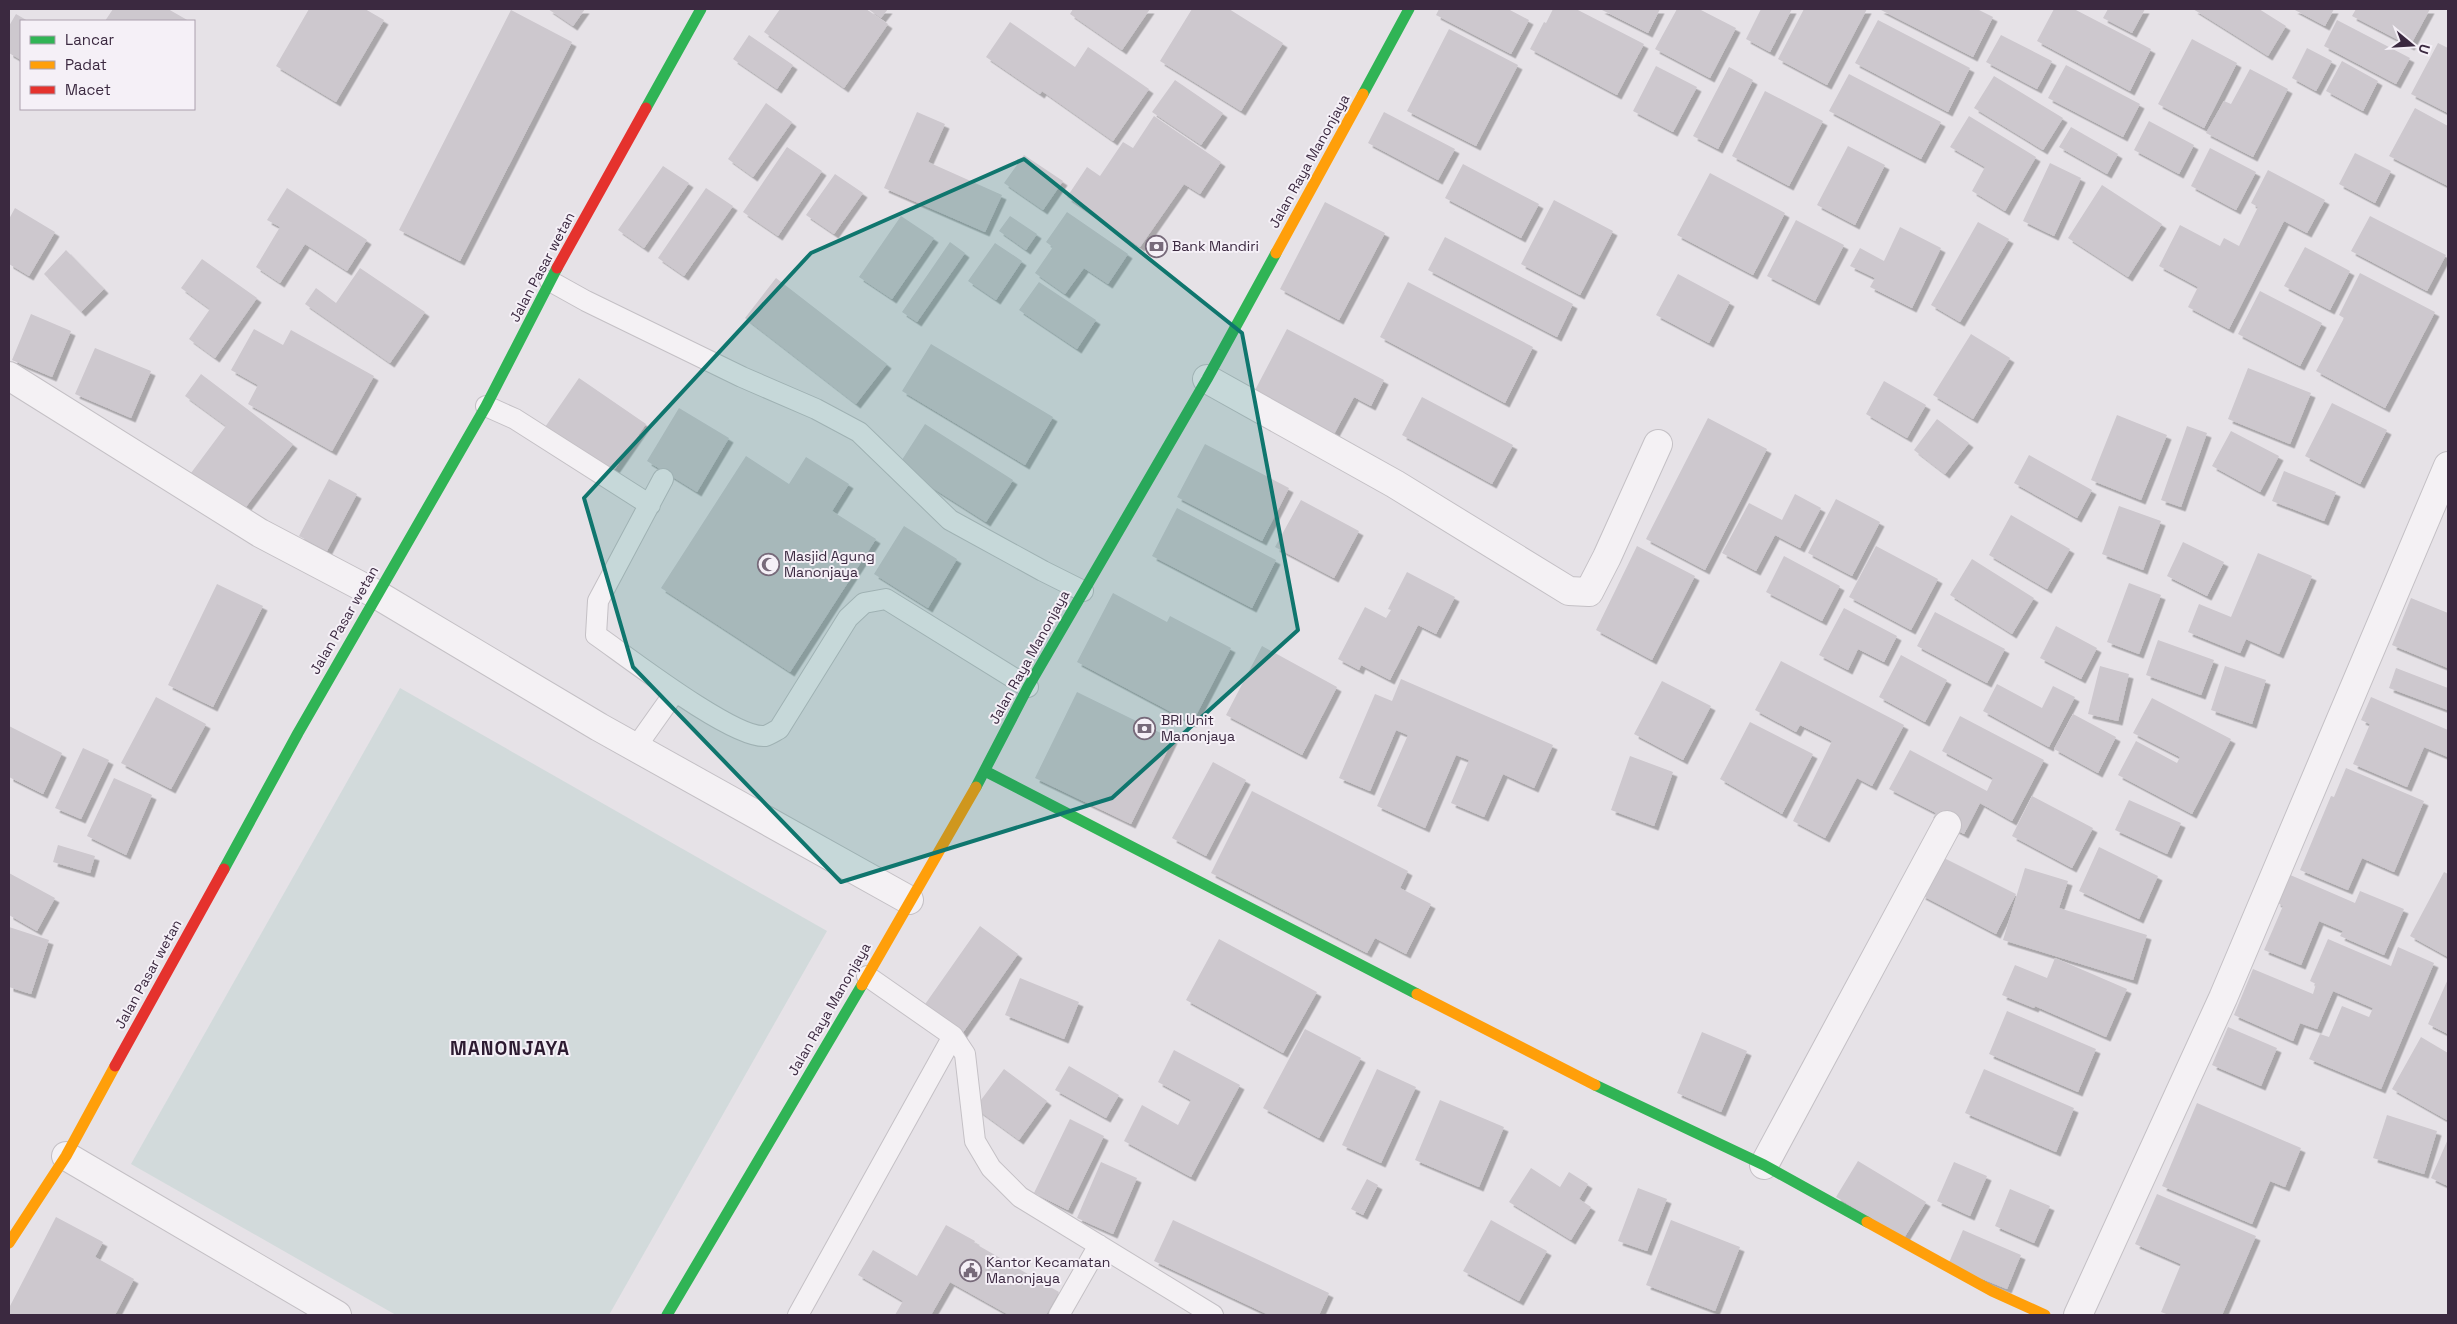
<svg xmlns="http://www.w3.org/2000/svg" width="2457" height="1324" font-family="'Space Grotesk',sans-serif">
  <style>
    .green { fill: #d2dadb }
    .building { fill: #cdc8ce; filter: url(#shadow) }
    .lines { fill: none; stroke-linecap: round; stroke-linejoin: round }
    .lane-casing { stroke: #c4c0c5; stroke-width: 22 }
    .street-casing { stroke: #c4c0c5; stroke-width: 30 }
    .lane { stroke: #f4f1f4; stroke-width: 20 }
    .street { stroke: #f4f1f4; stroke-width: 28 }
    .fast { stroke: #30b455; stroke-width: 11 }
    .slow { stroke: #ff9f0a; stroke-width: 11 }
    .jam { stroke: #e5322d; stroke-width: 11 }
    .marked { fill: #0f766e; fill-opacity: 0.2; stroke: #0f766e; stroke-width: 4; stroke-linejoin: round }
    .labels { text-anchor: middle; stroke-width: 4; stroke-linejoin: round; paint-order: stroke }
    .street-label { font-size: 14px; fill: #3b2940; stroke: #f5f0f7 }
    .poi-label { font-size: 14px; fill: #3b2940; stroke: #f5f0f7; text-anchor: start }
    .district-label { font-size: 19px; font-weight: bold; letter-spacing: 1px; fill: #2d1b31; stroke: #f5f0f7 }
  </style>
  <defs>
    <filter id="shadow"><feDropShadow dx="4.5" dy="4.5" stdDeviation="0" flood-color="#0004"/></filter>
  </defs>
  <rect width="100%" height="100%" fill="#e6e2e7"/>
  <path class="green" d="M400 688 827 931 609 1315H396L131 1164Z"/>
  <path class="building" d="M113 9H168L189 21H105Z
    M309 9H365L384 20 336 102 276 66Z
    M548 9H585L573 26Z
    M780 9H866L888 24 844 88 764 32Z
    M868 9H888L881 18Z
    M1073 9H1150L1122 50 1070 14Z
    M1192 9H1229L1283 43 1241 111 1160 61Z
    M1439 9H1508L1529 20 1511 54 1436 15Z
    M1553 9H1576L1644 44 1617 95 1530 49 1544 22 1546 23Z
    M1600 9H1660L1648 33Z
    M1677 9H1699L1736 28 1710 78 1655 49Z
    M1761 9H1792L1770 52 1746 39Z
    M1804 9H1867L1827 85 1778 59Z
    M1879 9H1977L1993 17 1973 57Z
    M2054 9H2074L2151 49 2130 91 2037 41Z
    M2108 9H2145L2132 33 2103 18Z
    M2193 9H2259L2286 26 2268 56Z
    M2293 9H2334L2325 26Z
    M2356 9H2430L2410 46 2352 16Z
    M511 10 572 42 460 261 399 230Z
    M16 14 28 21H21V60L9 53V26Z
    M1878 20 1970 68 1948 112 1855 63Z
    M2337 20 2410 58 2396 84 2324 46Z
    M1010 22 1075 67 1088 47 1149 89 1113 141 1042 91 1040 94 986 57Z
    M1449 29 1518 65 1476 146 1407 111Z
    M749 35 793 65 777 89 733 59Z
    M2001 35 2052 61 2037 89 1986 62Z
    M2192 39 2237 63 2204 128 2158 104Z
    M2438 43 2448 48V113L2411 94Z
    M2307 48 2332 61 2316 91 2292 78Z
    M2342 61 2378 81 2363 111 2326 91Z
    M2066 65 2140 104 2123 137 2048 98Z
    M1656 66 1697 87 1673 132 1633 111Z
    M1729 67 1753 80 1718 149 1693 136Z
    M2250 69 2288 89 2253 157 2206 133 2224 101 2231 104Z
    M1849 74 1941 122 1921 159 1829 111Z
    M1994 76 2063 118 2043 150 1974 108Z
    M1175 80 1223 113 1201 145 1152 112Z
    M1765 91 1823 121 1789 186 1732 156Z
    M766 103 792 122 753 177 728 159Z
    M2415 108 2448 126V186L2389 156Z
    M917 112 945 124 928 162 1002 195 985 232 884 188Z
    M1384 112 1455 149 1438 180 1368 143Z
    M1154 116 1221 162 1200 194 1184 184 1140 247 1067 197 1087 167 1100 176 1123 142 1133 148Z
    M1969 116 2036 157 2005 211 1972 191 1985 167 1950 147Z
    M2149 121 2194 145 2179 174 2134 150Z
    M2071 127 2118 154 2107 174 2059 147Z
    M1848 146 1885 165 1855 225 1817 205Z
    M787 147 822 171 778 236 743 212Z
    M2210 148 2256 172 2236 210 2191 186Z
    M2355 153 2391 171 2375 203 2339 184Z
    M1024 155 1063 181 1043 210 1004 183Z
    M2050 163 2081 178 2054 236 2023 221Z
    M1463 164 1539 204 1521 238 1445 198Z
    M663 166 689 183 644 248 618 230Z
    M2268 170 2325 200 2307 233 2284 221 2229 329 2188 307 2198 287 2159 266 2180 225 2220 246 2224 238 2239 246 2258 207 2251 203Z
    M1710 173 1785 213 1753 275 1677 235Z
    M835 174 863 193 834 234 806 215Z
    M2102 185 2162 224 2128 277 2068 238Z
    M287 188 367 240 347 271 305 244 280 283 256 267 280 227 267 220Z
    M706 188 733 206 684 276 658 258Z
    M1554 200 1613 231 1580 295 1521 264Z
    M1325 202 1385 233 1339 320 1280 289Z
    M15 208 55 232 29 276 9 264V219Z
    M1067 212 1128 254 1108 284 1084 268 1065 294 1035 273 1053 247 1046 242Z
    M901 216 934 238 892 299 859 277Z
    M1010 216 1037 234 1026 250 999 231Z
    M2370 216 2446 255 2427 291 2351 251Z
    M1796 220 1844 245 1815 301 1767 276Z
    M1978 222 2009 239 1960 322 1931 305Z
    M1900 227 1941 248 1912 308 1870 287 1875 278 1850 266 1860 248 1884 261Z
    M1445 237 1573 304 1557 337 1428 270Z
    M950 242 965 253 917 322 902 312Z
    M995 243 1022 261 996 300 968 281Z
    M2305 247 2350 271 2330 310 2284 286Z
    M66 250 104 289 81 312 44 274Z
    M202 259 257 298 215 358 189 339 210 309 181 288Z
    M360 268 425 312 390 363 305 304 316 288 336 303Z
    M2360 273 2435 312 2385 408 2316 371 2344 318 2339 315Z
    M1678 274 1730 302 1709 343 1656 315Z
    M776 278 887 364 856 404 745 318Z
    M1039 282 1096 320 1077 349 1019 310Z
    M1408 282 1533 347 1505 403 1380 337Z
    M2260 291 2322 323 2300 366 2238 334Z
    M31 314 71 331 52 377 12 360Z
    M254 329 283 345 291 330 374 376 332 451 248 404 258 385 231 370Z
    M1287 329 1384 380 1371 406 1354 397 1333 436 1253 394Z
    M1971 334 2010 358 1973 419 1933 395Z
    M931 344 1053 417 1025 465 902 391Z
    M95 348 151 371 131 418 75 394Z
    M2248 368 2311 393 2290 444 2228 419Z
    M201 374 293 444 240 515 188 477 226 426 185 396Z
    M579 378 646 424 610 476 543 430Z
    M1884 381 1926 405 1907 438 1866 414Z
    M1422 397 1513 445 1492 484 1402 435Z
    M2332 403 2387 430 2360 484 2305 456Z
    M679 408 729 438 697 492 647 461Z
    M2117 415 2167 435 2141 500 2091 480Z
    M1708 418 1767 449 1705 570 1646 539Z
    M1937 419 1969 443 1945 474 1914 450Z
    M925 424 1013 480 986 522 898 466Z
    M2187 426 2207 433 2181 507 2161 500Z
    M2231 431 2279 456 2260 492 2212 466Z
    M1205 444 1289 488 1262 541 1177 497Z
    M2029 455 2092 490 2077 518 2014 483Z
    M746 456 789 484 806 457 849 484 832 511 876 539 790 672 661 588Z
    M2284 471 2336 492 2324 521 2272 501Z
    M329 479 357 494 327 551 299 536Z
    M1795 494 1821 508 1800 548 1775 535 1756 571 1722 553 1749 503 1782 520Z
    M1836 499 1880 522 1852 576 1808 553Z
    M1301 500 1359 531 1334 578 1275 547Z
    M2119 506 2161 521 2143 570 2102 554Z
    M1177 508 1276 560 1252 608 1152 556Z
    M2011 515 2070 549 2047 589 1989 555Z
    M904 526 957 559 928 608 874 574Z
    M2183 542 2224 562 2207 596 2167 576Z
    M1637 546 1695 576 1652 660 1596 630Z
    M1876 546 1938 579 1911 630 1849 597Z
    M2258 553 2312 576 2279 654 2246 639 2240 653 2188 632 2199 604 2231 617Z
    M1784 556 1840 586 1822 621 1766 592Z
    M1972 559 2034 598 2012 634 1950 595Z
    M1407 572 1455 597 1436 634 1418 625 1390 680 1361 665 1359 670 1338 659 1365 607 1386 618 1391 610 1388 609Z
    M2129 583 2161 595 2139 654 2107 642Z
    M217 584 263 606 213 707 168 685Z
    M1113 593 1167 622 1170 616 1231 648 1192 723 1077 662Z
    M2411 598 2448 613V668L2392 645Z
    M1844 608 1897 636 1884 662 1858 649 1848 670 1819 655Z
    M1935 612 2005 649 1987 683 1917 646Z
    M2056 626 2097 648 2081 679 2040 658Z
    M2158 640 2214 660 2201 695 2146 675Z
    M1262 646 1337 687 1302 755 1226 715Z
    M1901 655 1947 680 1925 722 1879 697Z
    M1781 661 1904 725 1872 786 1857 778 1825 838 1793 821 1832 741 1800 725 1796 732 1755 710Z
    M2100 666 2129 674 2118 721 2088 714Z
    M2225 666 2266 680 2252 724 2211 710Z
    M2396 668 2448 688V710L2389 688Z
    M1401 679 1553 745 1534 788 1503 774 1484 817 1451 803 1469 760 1456 755 1425 828 1377 806 1408 735 1396 730 1370 791 1339 778 1375 694 1392 701Z
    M1662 681 1711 706 1683 760 1634 734Z
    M1997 684 2042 708 2053 686 2075 697 2049 747 1983 711Z
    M1077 692 1173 739 1131 824 1035 778Z
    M156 697 206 724 171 789 121 763Z
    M2371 697 2448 730V757L2424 747 2407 787 2353 764 2370 724 2361 720Z
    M2152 698 2231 739 2192 814 2118 775 2136 741 2177 763 2180 757 2133 733Z
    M2073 714 2116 737 2098 773 2054 749Z
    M1960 716 2044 760 2012 821 1980 803 1964 834 1933 818 1936 813 1889 789 1910 750 1987 791 1993 778 1942 751Z
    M1750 722 1813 754 1782 814 1720 779Z
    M9 726 62 753 43 794 9 777Z
    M83 748 109 760 81 819 55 808Z
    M1630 756 1673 772 1654 826 1611 810Z
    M1213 762 1246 780 1206 856 1172 838Z
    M2346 768 2424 801 2394 872 2362 858 2348 890 2300 870 2331 796 2334 797Z
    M114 778 152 795 126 855 87 836Z
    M1252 791 1408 871 1400 888 1431 904 1406 954 1375 938 1367 953 1211 873Z
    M2032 796 2093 828 2072 868 2012 836Z
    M2129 800 2181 823 2167 854 2115 830Z
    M58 845 95 856 90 873 53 862Z
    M2099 847 2158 876 2139 919 2079 891Z
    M1940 856 2016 894 1996 934 1921 895Z
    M2025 868 2068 881 2059 908 2147 935 2133 980 2003 940Z
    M2444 872 2448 874V957L2410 936Z
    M9 873 55 898 37 931 9 915Z
    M2288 874 2355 903 2360 891 2404 909 2384 955 2340 936 2343 931 2319 921 2301 965 2264 950 2283 906 2276 902Z
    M980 926 1018 954 959 1038 921 1010Z
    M9 927 49 940 31 994 9 987Z
    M1219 939 1317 992 1283 1053 1186 1000Z
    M2328 939 2391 966 2398 947 2434 963 2381 1089 2309 1059 2320 1034 2329 1037 2342 1006 2369 1017 2373 1008 2333 991 2317 1029 2300 1023 2293 1041 2234 1015 2253 969 2313 994 2316 984 2310 981Z
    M2055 958 2127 989 2106 1037 2035 1006 2034 1008 2002 995 2015 965 2047 978Z
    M1020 978 1079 1002 1064 1039 1005 1015Z
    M2448 979V1034L2428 1024Z
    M2007 1011 2096 1049 2078 1092 1989 1054Z
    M2228 1027 2277 1048 2261 1086 2212 1065Z
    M1305 1029 1361 1058 1319 1138 1263 1108Z
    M1702 1032 1747 1051 1721 1112 1677 1093Z
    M2421 1037 2448 1053 2447 1120 2392 1089Z
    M1174 1050 1240 1085 1191 1177 1124 1141 1142 1105 1178 1125 1191 1100 1158 1082Z
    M1069 1066 1119 1095 1106 1118 1055 1090Z
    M1004 1069 1047 1101 1019 1140 975 1108Z
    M1377 1069 1416 1087 1381 1163 1342 1145Z
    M1984 1069 2074 1108 2056 1152 1965 1113Z
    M1440 1100 1504 1127 1479 1187 1415 1160Z
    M2197 1103 2301 1148 2285 1187 2270 1181 2252 1224 2162 1186Z
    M2387 1115 2437 1131 2424 1174 2373 1158Z
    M1070 1119 1104 1136 1068 1210 1034 1193Z
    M2448 1139V1186L2431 1178Z
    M1858 1161 1926 1202 1904 1238 1836 1197Z
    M1101 1162 1137 1178 1113 1234 1077 1218Z
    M1954 1162 1987 1176 1970 1216 1937 1201Z
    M1531 1168 1560 1187 1569 1172 1588 1184 1579 1199 1591 1207 1571 1240 1509 1202Z
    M1367 1179 1378 1185 1363 1215 1351 1209Z
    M1638 1188 1667 1199 1647 1251 1618 1241Z
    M2010 1189 2050 1206 2034 1243 1995 1226Z
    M2157 1194 2256 1236 2222 1315H2169L2161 1312 2181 1264 2135 1244Z
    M56 1217 103 1242 95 1257 134 1279 115 1315H9V1308Z
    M1173 1220 1329 1293 1319 1315H1269L1154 1261Z
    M1491 1220 1547 1251 1519 1301 1463 1271Z
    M1671 1220 1740 1247 1715 1311 1646 1285Z
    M946 1225 975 1241 974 1243 1059 1292 1046 1315H1009L950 1282 931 1315H895L903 1301 858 1275 873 1250 917 1276Z
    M1963 1230 2021 1255 2007 1289 1948 1265Z"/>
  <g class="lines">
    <defs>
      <path id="lane" d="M550 281 586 301 742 377 816 409 859 432 950 520 1043 571 1083 591
        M486 406 515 419 650 505
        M663 479 598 601 596 635C625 655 733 739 765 736 769 735 775 731 779 729L848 618 864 603 886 599 1028 687
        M636 747 675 692
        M867 976 953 1036 965 1054 975 1141 991 1168 1020 1197 1213 1315
        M798 1315 953 1036
        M1059 1315 1099 1245"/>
      <path id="street" d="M9 376 260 533 376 594 599 727 909 900
        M1207 379 1395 484 1569 591 1589 592 1607 557 1658 444
        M66 1156 337 1315
        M1764 1165 1947 825
        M2078 1315 2223 998 2448 466"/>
    </defs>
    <use href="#lane" class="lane-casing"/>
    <use href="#street" class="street-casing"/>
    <use href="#lane" class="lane"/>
    <use href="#street" class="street"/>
    <path class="fast" d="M1363 94 1409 9
      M646 108 701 9
      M985 771 1417 994
      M976 787 1028 687 1207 379 1276 253
      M224 869 298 733 486 406 557 268
      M1595 1085 1764 1165 1867 1222
      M667 1315 862 985"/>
    <path class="slow" d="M1276 253 1363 94
      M862 985 976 787
      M1417 994 1595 1085
      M1867 1222 1992 1291 2045 1315
      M9 1243 66 1156 115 1066"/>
    <path class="jam" d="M557 268 646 108
      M115 1066 224 869"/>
  </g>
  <path class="marked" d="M1024 159 1242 333 1298 630 1112 798 841 882 633 667 584 498 811 253Z"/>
  <defs>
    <symbol id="bank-ring" viewBox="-11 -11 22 22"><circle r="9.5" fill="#f5f0f7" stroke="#776a7a" stroke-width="1.5"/><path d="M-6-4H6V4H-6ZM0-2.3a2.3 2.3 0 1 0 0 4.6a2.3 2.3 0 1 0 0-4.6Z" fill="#776a7a"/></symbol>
    <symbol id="mosque-ring" viewBox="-11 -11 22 22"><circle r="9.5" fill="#f5f0f7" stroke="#776a7a" stroke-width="1.5"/><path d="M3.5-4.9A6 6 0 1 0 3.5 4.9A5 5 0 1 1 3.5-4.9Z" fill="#776a7a"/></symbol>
    <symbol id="civic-ring" viewBox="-11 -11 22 22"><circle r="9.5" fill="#f5f0f7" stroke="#776a7a" stroke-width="1.5"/><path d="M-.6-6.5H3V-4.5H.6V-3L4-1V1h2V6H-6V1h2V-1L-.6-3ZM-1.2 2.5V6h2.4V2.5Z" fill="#776a7a"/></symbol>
  </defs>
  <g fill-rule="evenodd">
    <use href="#bank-ring" x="1144" y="234" width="25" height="25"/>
    <use href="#mosque-ring" x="756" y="552" width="25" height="25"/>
    <use href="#bank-ring" x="1132" y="716" width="25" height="25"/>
    <use href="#civic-ring" x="958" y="1258" width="25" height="25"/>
  </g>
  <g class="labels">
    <g class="street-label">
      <text transform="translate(1309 161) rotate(-61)" y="5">Jalan Raya Manonjaya</text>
      <text transform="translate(542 267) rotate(-62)" y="5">Jalan Pasar wetan</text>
      <text transform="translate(344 620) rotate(-60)" y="5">Jalan Pasar wetan</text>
      <text transform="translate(1029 657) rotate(-61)" y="5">Jalan Raya Manonjaya</text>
      <text transform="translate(148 974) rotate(-61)" y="5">Jalan Pasar wetan</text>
      <text transform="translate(829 1009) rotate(-60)" y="5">Jalan Raya Manonjaya</text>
    </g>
    <g class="poi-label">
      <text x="1172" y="251">Bank Mandiri</text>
      <text x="784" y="561">Masjid Agung<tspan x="784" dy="16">Manonjaya</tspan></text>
      <text x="1161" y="725">BRI Unit<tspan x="1161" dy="16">Manonjaya</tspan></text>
      <text x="986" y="1267">Kantor Kecamatan<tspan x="986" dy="16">Manonjaya</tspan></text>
    </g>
    <g class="district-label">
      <text x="510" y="1055">MANONJAYA</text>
    </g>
  </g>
  <rect width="2457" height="1324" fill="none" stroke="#3b2940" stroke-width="20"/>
  <rect x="20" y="20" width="175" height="90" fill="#f5f0f7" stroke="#aba0ae"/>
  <rect x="30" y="36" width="25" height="8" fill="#30b455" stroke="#aba0ae"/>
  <text x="65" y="45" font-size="15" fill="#3b2940">Lancar</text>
  <rect x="30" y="61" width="25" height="8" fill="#ff9f0a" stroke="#aba0ae"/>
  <text x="65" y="70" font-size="15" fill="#3b2940">Padat</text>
  <rect x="30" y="86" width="25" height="8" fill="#e5322d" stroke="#aba0ae"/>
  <text x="65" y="95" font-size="15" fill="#3b2940">Macet</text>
  <g transform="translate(2412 45) rotate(108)" stroke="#f5f0f7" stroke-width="4" paint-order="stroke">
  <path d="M0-4L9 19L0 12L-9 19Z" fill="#3b2940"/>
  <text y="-8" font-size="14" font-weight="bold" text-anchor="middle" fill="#3b2940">U</text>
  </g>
</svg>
